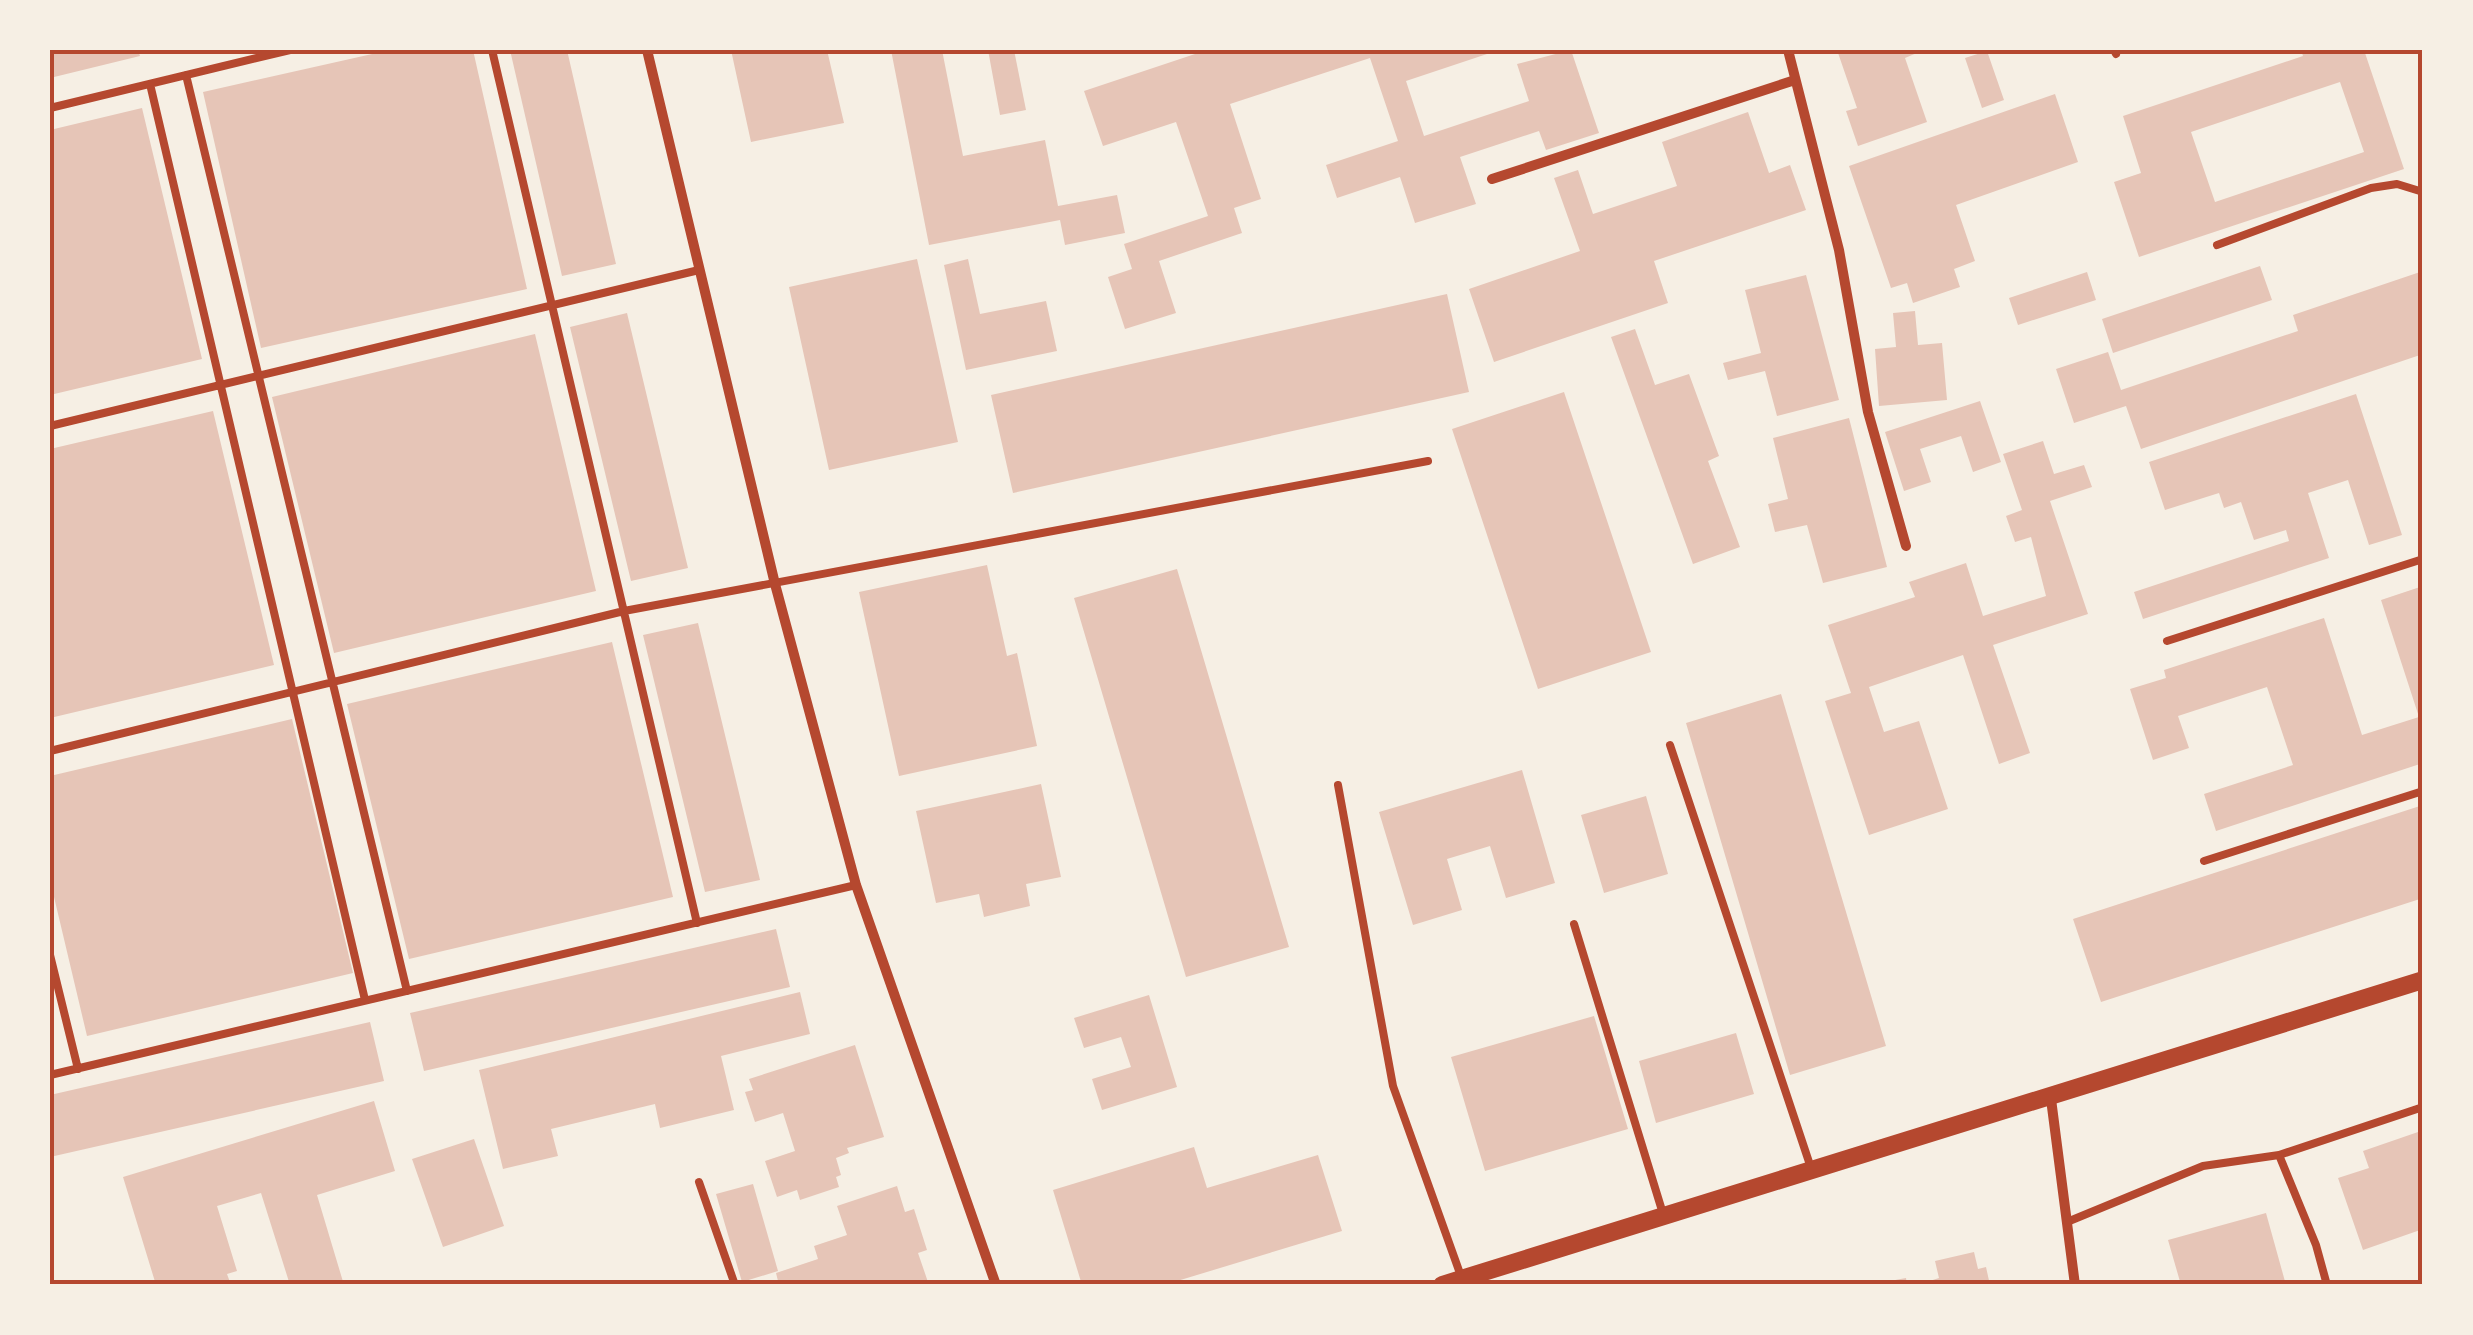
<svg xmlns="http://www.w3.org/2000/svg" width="2473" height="1335" font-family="'PT Sans',sans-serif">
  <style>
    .building { fill: #e6c5b7; fill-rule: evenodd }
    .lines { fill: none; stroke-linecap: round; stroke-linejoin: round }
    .service { stroke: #b5482f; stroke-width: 8 }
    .minor { stroke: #b5482f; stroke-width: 10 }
    .tertiary { stroke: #b5482f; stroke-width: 18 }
    .neatline { fill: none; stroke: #b5482f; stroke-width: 4 }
  </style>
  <rect width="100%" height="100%" fill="#f6efe4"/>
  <path class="building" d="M50 50H138L140 56 50 78Z
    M390 50H473L527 289 261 348 203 92Z
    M510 50H567L616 264 562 276Z
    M731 50H827L844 123 751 142Z
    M891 50H942L963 156 1045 140 1058 206 1117 195 1125 233 1065 245 1060 220 929 245Z
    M988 50H1014L1026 110 1000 115Z
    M1207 50H1499L1406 81 1424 136 1529 101 1517 64 1571 50 1599 133 1546 150 1539 131 1460 157 1476 204 1415 223 1400 177 1337 198 1326 165 1398 141 1370 58 1230 104 1261 199 1234 208 1242 233 1159 261 1176 313 1125 329 1108 277 1132 269 1124 244 1208 216 1176 122 1103 146 1084 91Z
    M1837 50H1924L1905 58 1927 122 1858 146 1846 111 1857 108Z
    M2301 50H2364L2404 169 2139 257 2114 182 2141 173 2123 116 2303 56ZM2340 82 2364 152 2215 202 2191 132Z
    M1987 51 2004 100 1982 108 1965 58Z
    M2055 94 2078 162 1956 205 1975 261 1954 269 1960 287 1913 303 1907 283 1891 288 1849 166Z
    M142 108 202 359 50 395V130Z
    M1748 112 1769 173 1790 165 1806 210 1654 261 1668 303 1494 362 1469 289 1580 251 1554 178 1578 170 1593 214 1677 186 1662 142Z
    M917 259 958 442 829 470 789 287Z
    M968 259 980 314 1046 301 1057 351 966 370 944 265Z
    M2260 266 2272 300 2113 353 2102 319Z
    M2423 271V354L2141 449 2126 406 2074 423 2056 369 2108 352 2121 390 2298 331 2293 315Z
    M2087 272 2096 300 2018 325 2009 298Z
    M1806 275 1839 400 1777 416 1765 371 1728 380 1723 363 1761 353 1745 290Z
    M1447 294 1469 392 1013 493 991 395Z
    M1915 311 1918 345 1942 343 1947 400 1879 406 1875 349 1896 347 1893 313Z
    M627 313 688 568 631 581 570 327Z
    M1635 329 1655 385 1689 374 1719 456 1708 461 1740 547 1693 564 1611 337Z
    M535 334 596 591 334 653 272 397Z
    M1564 392 1651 652 1538 689 1452 429Z
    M2356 394 2402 535 2369 545 2348 480 2308 493 2329 558 2143 619 2134 592 2289 541 2286 530 2254 540 2241 502 2224 508 2219 493 2165 510 2149 462Z
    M1980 401 2001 462 1973 472 1961 436 1920 449 1931 482 1904 491 1885 432Z
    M213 411 274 665 50 718V449Z
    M1849 418 1887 567 1823 583 1807 525 1775 532 1768 504 1788 499 1773 438Z
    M2043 441 2054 474 2084 465 2092 487 2050 501 2088 614 1993 645 2030 753 1999 764 1963 655 1869 687 1884 732 1919 721 1948 809 1869 835 1825 701 1851 693 1828 625 1915 597 1909 582 1966 563 1983 616 2046 596 2031 537 2015 542 2006 516 2022 510 2003 454Z
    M987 565 1007 656 1017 653 1037 746 899 776 859 592Z
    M1177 569 1289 947 1186 977 1074 598Z
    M2423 586V763L2216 831 2204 794 2293 765 2267 687 2178 716 2189 748 2153 760 2130 689 2166 678 2164 670 2324 618 2362 735 2419 717 2381 600Z
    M698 623 760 880 705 892 643 635Z
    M612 642 673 897 409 959 347 704Z
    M1781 694 1886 1046 1790 1075 1686 723Z
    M292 719 353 973 87 1036 50 880V776Z
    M1522 770 1555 883 1506 898 1490 846 1447 859 1462 910 1413 925 1379 812Z
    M1041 784 1061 877 1026 884 1030 906 984 917 979 894 936 903 916 811Z
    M1646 796 1668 874 1604 893 1581 815Z
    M2423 805V898L2101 1002 2073 919Z
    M776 929 790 987 424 1071 410 1013Z
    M800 992 810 1034 721 1056 734 1110 660 1128 655 1104 551 1129 558 1156 503 1169 479 1070Z
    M1149 995 1177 1087 1102 1110 1092 1079 1131 1067 1121 1037 1084 1048 1074 1018Z
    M1594 1016 1628 1129 1485 1171 1451 1057Z
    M370 1022 384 1081 50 1157V1095Z
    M1736 1033 1754 1094 1656 1123 1639 1061Z
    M855 1045 884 1137 847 1148 849 1153 836 1158 841 1175 836 1177 839 1187 800 1200 797 1190 777 1197 765 1161 795 1151 783 1113 755 1122 745 1092 753 1090 749 1079Z
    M374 1101 395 1171 317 1195 344 1285H290L261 1193 217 1206 237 1271 227 1274 231 1285H156L123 1177Z
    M2418 1132 2423 1145V1229L2363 1250 2338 1178 2369 1168 2363 1151Z
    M474 1139 504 1226 443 1247 412 1159Z
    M1194 1147 1207 1188 1318 1155 1342 1231 1164 1285H1082L1053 1190Z
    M753 1184 778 1271 742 1282 716 1194Z
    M897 1186 905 1212 914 1209 927 1250 918 1253 929 1285H779L776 1273 818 1259 814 1246 847 1235 837 1206Z
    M2266 1213 2286 1285H2181L2168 1240Z
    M1974 1252 1978 1269 1986 1267 1990 1285H1917L1939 1278 1935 1261Z
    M1906 1278 1907 1285H1879V1283Z"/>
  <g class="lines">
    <path class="service" d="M492 50 697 923
      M2114 50 2116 54
      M186 75 407 991
      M150 84 365 1000
      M50 108 290 50
      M2217 245 2371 188 2397 184 2423 192
      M50 426 699 270
      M2167 641 2423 559
      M1670 745 1811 1168
      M50 751 624 611 1428 461
      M1338 785 1393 1086 1462 1279
      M2204 861 2423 791
      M1574 924 1664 1217
      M50 955 78 1069
      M50 1075 856 885
      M2279 1155 2423 1107
      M699 1182 735 1285
      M2067 1222 2203 1166 2279 1155 2316 1245 2327 1285"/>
    <path class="minor" d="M647 50 775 584 856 885 996 1285
      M1788 50 1839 250 1868 412 1906 546
      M1492 179 1795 80
      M2051 1099 2075 1285"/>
    <path class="tertiary" d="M1442 1285 2423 980"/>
  </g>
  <rect width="2473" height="1335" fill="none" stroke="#f6efe4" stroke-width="105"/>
  <rect x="52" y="52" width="2368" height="1230" class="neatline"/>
</svg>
